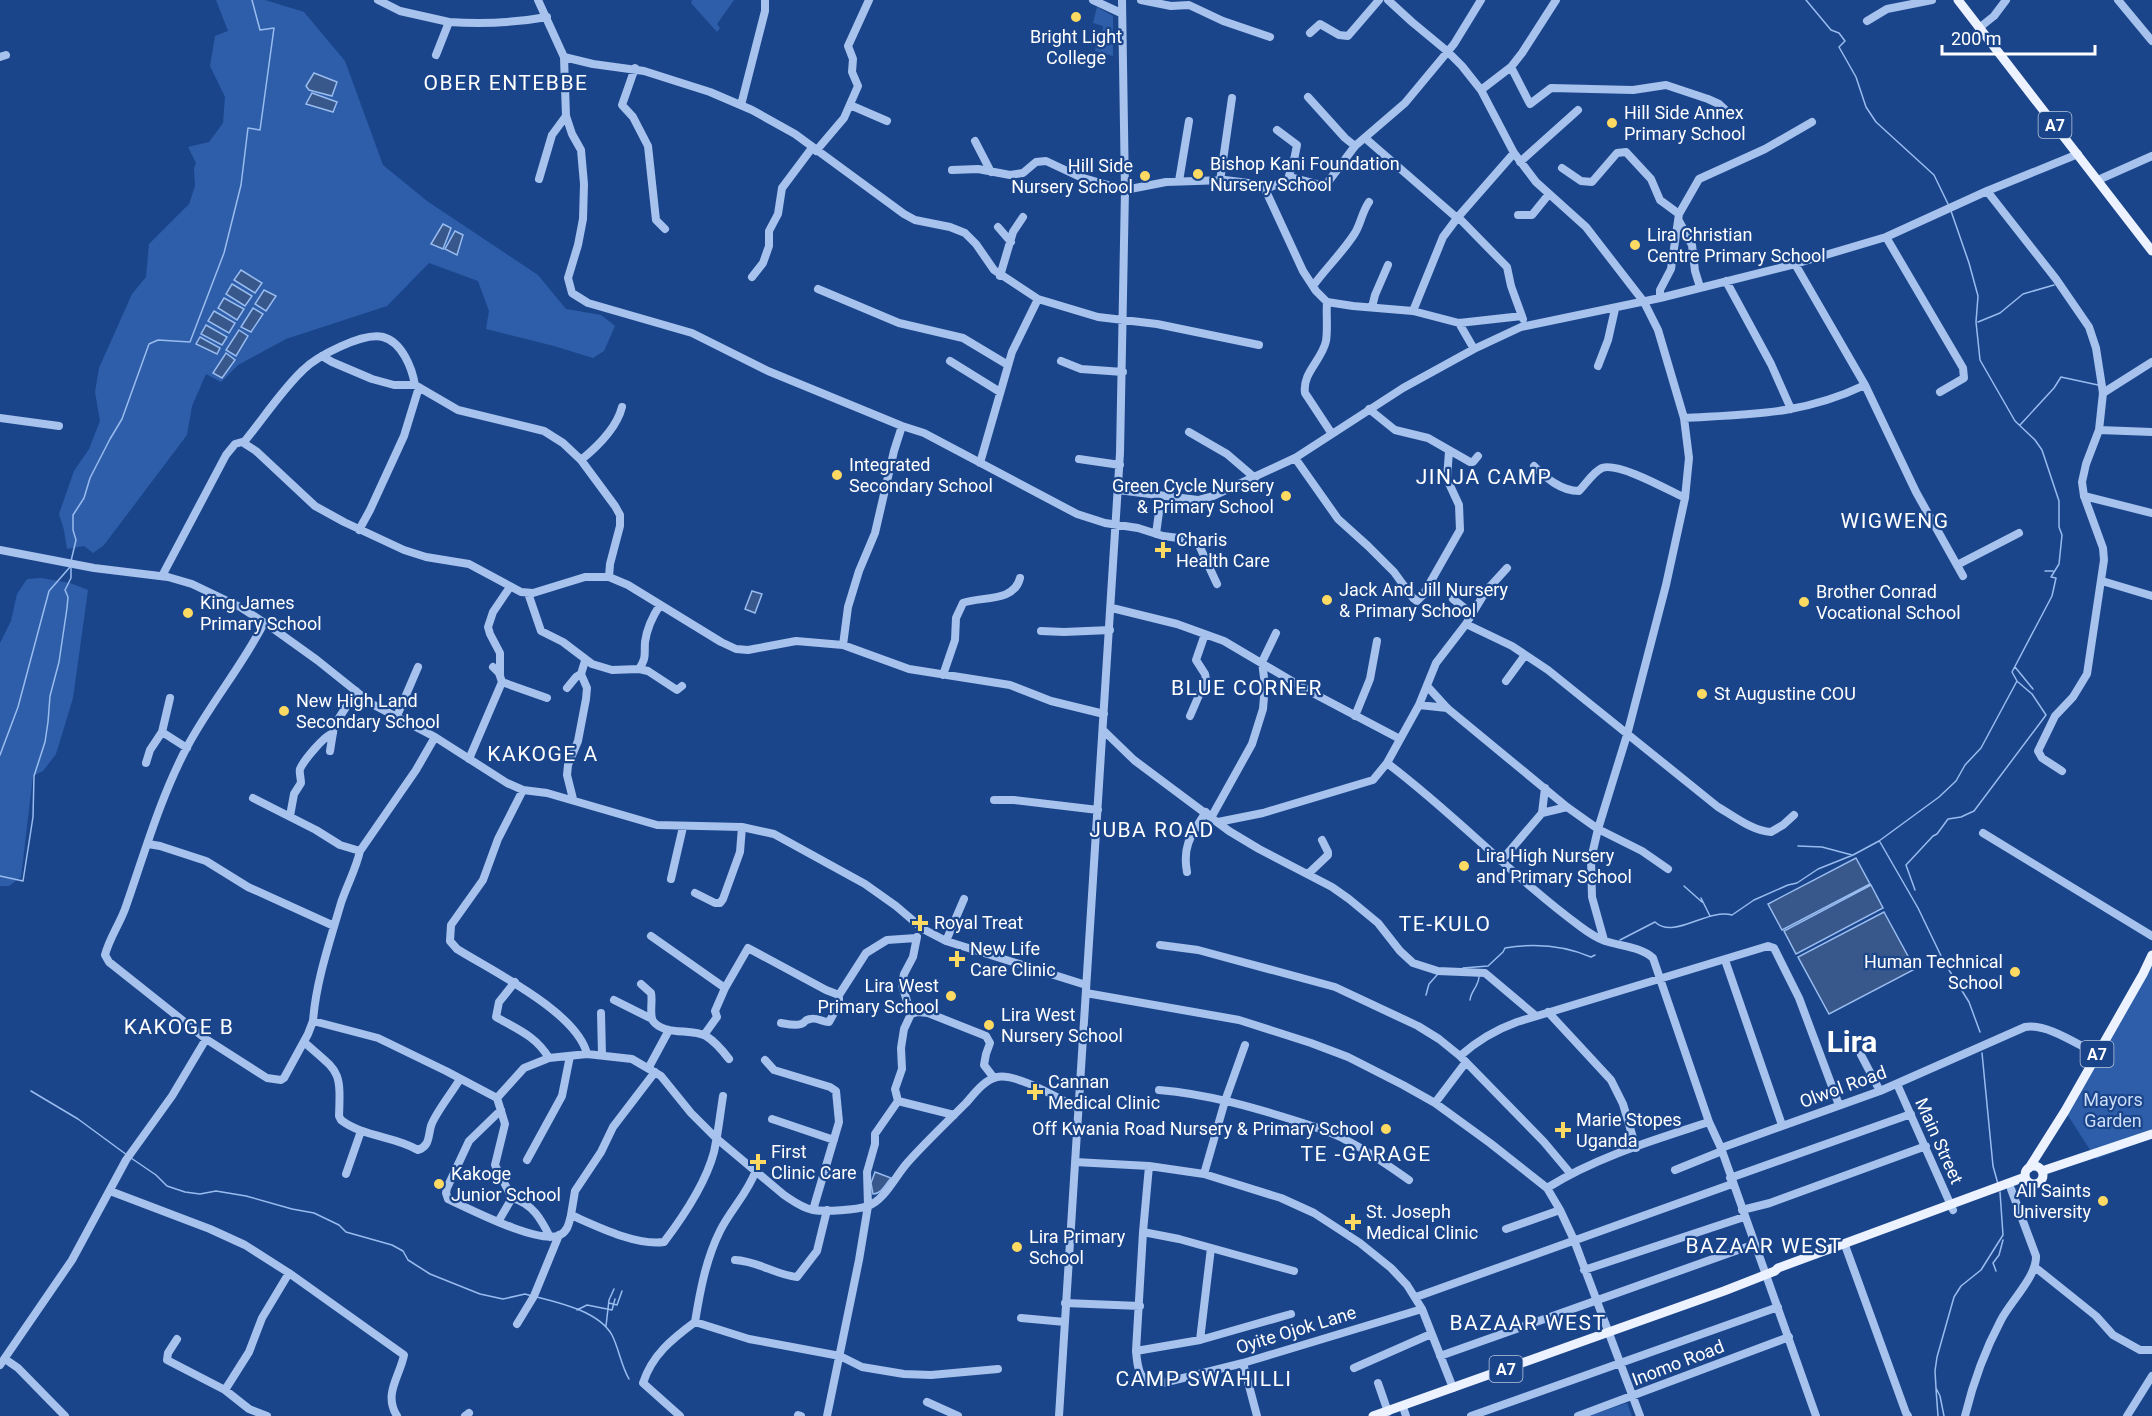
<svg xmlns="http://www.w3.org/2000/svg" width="2152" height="1416" font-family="Roboto,sans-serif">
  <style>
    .green { fill: #2e5ea9 }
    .water { fill: #38578a; stroke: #99bcef; stroke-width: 1.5 }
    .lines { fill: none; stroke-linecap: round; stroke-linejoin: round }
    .stream { stroke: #99bcef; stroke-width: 1.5 }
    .minor { stroke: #a6c2ed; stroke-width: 8 }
    .major { stroke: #ecf2ff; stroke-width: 9 }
    .poi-dot { fill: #feda63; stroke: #1b458b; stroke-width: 2 }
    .labels { text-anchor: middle; stroke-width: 4.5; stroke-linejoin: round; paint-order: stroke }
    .shield { fill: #1b458b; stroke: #bbc7dc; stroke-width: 1.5 }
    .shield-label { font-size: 16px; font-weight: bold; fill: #fff }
    .poi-label { font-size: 18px; fill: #fff; stroke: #1b458b; text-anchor: start }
    .street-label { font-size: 18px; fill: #fff; stroke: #1b458b }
    .park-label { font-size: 18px; fill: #cbddf9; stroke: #1b458b }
    .quarter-label { font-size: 21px; letter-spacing: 1.5px; fill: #fff; stroke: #1b458b }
    .town-label { font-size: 30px; font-weight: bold; fill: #fff; stroke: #1b458b }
  </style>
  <rect width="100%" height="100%" fill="#1b458b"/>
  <path class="green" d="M216 0H265L304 12 345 61 383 165 427 201 538 275 566 309 601 315 615 326 604 351 593 358 554 346 486 329 489 311 478 281 429 263 387 306 286 339 238 365 221 382 206 374 192 406 187 435 104 545 93 553 84 546 67 549 64 530 59 514 74 471 89 449 100 421 95 392 99 368 132 294 146 277 149 244 189 204 195 186 194 168 196 163 188 147 209 142 223 123 225 97 210 66 215 36 228 31Z
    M692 0H734L717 24 720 28 717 32 691 3Z
    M1097 7 1113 16V56L1095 51 1097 38H1102L1103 26 1093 23Z
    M41 578 70 583 88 590 73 698 56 754 43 771 33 776 21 877 9 886H0V643L11 621 17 594 27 579Z
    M2152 954V1138L2096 1159 2065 1111Z
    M1627 1403 1632 1416H1589Z"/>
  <path class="water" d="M314 73 337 82 332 96 309 90 306 86Z
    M312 93 337 102 333 112 306 104Z
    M443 224 451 228 443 249 431 244Z
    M455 231 463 235 457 255 445 249Z
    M241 270 262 283 255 293 234 280Z
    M232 284 252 296 245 306 226 294Z
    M264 290 276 296 266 311 255 304Z
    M224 298 244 309 237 320 218 308Z
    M253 308 263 314 251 332 241 327Z
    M214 311 235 323 229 333 208 321Z
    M206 325 227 337 222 345 201 334Z
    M239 330 248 336 236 356 226 350Z
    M200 337 220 348 217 354 196 344Z
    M226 353 235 360 222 378 213 373Z
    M752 591 762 594 755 613 745 609Z
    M1856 858 1870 884 1782 930 1768 904Z
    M1871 885 1883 908 1796 954 1784 931Z
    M1884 912 1915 969 1829 1014 1798 957Z
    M875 1172 891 1178C886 1183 882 1194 873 1194L871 1183Z"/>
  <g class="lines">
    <path class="stream" d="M1806 0 1831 30 1839 33 1845 41 1839 47 1856 77 1866 107 1876 122 1934 175 1949 206
      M1978 322 2000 313 2023 294 2054 285
      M2020 425 2054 388 2061 377 2098 385
      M71 561 76 540 73 530V515L84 498 90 478 110 439 122 419 149 344 158 340 190 342 224 253 241 185 248 128 260 130 274 28 260 30 252 0
      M2045 571H2053
      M2015 667 2033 689
      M0 755 18 707 49 591 70 567
      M1880 842 1918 908 1944 962 1969 1002 1980 1032
      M1798 846 1822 847 1852 855
      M0 876 23 881 33 817 34 776 45 742 48 722 50 696 59 662 67 608 68 597 65 590 71 578V568
      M1684 886 1702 902
      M1915 890 1906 865 1933 836 1937 834 1948 819 1961 817 1974 811 2046 715 2032 694 2018 682
      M1701 898 1710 916
      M1620 940 1655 922C1674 940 1707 908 1732 915L1754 900 1788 885 1797 883 1818 869 1853 855 1879 841 1939 797 1956 781 1965 765 1981 748 2017 681 2012 672 2052 596 2056 578 2051 577 2059 564 2062 535 2059 527V501L2042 450 2035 440 2015 421 1980 360 1976 322 1978 296 1969 263 1951 211
      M1463 968 1488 966 1503 952 1505 948C1534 943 1563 945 1591 957L1595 955
      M1426 995 1429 984 1437 975
      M1470 1000C1471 991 1478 987 1479 977
      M1982 1053 1993 1166 1998 1184
      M31 1091 78 1119 127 1155
      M131 1158 156 1175 167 1186 185 1192 200 1194 216 1191 246 1196 292 1209 314 1213 339 1225 346 1232 392 1245 403 1251 408 1260 430 1274 480 1294 503 1299 525 1294 532 1296
      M1996 1271 1993 1263 1999 1255 2003 1240
      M537 1297C561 1303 599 1312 612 1335 619 1349 621 1365 629 1379
      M609 1303 617 1305 622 1291
      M577 1310 587 1305 612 1310 615 1299
      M606 1326 609 1300 614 1289
      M1936 1389 1938 1416
      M1944 1416 1940 1396 1936 1388 1935 1371 1937 1357 1954 1297 1961 1286 1981 1270 2003 1235 2000 1192"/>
    <path class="minor" d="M378 0 400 11 449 22
      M538 0 564 57 566 116 572 134 581 150 584 184 583 219 578 245 568 278 572 293 588 303 692 333 768 371 902 426 924 433 1077 514 1105 523 1138 528 1163 536 1194 540 1198 543 1217 584
      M1093 0 1121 13
      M1141 0 1171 6 1189 5 1223 21 1270 37
      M1388 0 1412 22 1447 51 1462 66 1481 90 1514 153 1536 182 1586 227 1644 302 1658 330 1684 418 1689 458 1685 498 1666 585 1627 735 1598 829 1591 859 1592 897 1604 940
      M2118 0 2152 41
      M1867 21 1887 9 1932 0
      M1979 28 1994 16 2006 0
      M1310 33 1320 24 1339 35 1348 36 1379 0
      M436 55 449 22C482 24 514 23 547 17
      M0 57 6 55
      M564 57 593 64 644 71 710 92 752 110 795 134 904 214 915 220 950 227 965 233 976 244 994 270 1038 299 1098 317 1157 324 1259 345
      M1511 67 1530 104 1551 88 1633 90 1666 85 1708 99 1719 104 1732 116
      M635 68 622 105 633 117 648 146 656 220 665 229
      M1481 90 1511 67 1522 53 1556 0
      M1308 97 1345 138 1355 146
      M741 105 765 11V0
      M850 105 887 121
      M1277 130 1297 145 1294 160 1288 179
      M1365 138 1457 218
      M975 141 991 172
      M816 151 844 118 858 86 852 72 853 59 848 46 869 0
      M1520 162 1578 110
      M1562 168 1581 181 1592 182 1617 153 1626 152 1651 179 1660 200 1679 214
      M952 170 978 169 1010 175 1023 173 1036 162 1046 161 1080 177 1125 190 1166 182 1225 180 1248 183 1265 189 1294 178 1325 186 1355 146 1405 103 1454 44 1481 0
      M539 179 552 135 566 116
      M2098 180 2152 156
      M1179 181 1189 121
      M1220 181 1232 98
      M1265 189 1303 271 1316 291 1327 302 1353 306 1413 311 1459 323 1522 316
      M1987 191 2056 279 2089 327 2096 348 2103 393 2099 430 2086 464 2082 482 2084 496 2103 548 2104 560 2087 674 2073 697 2055 716 2038 751 2042 758 2062 771
      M1518 215H1532L1549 194
      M1458 217 1507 267 1511 286 1523 319
      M1679 221 1692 245 1695 271 1700 287
      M998 227 1011 242
      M1886 237 1963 368 1964 378 1940 392
      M1795 264 1865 385 1916 492 1963 576
      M1000 276 1013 232 1023 217
      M752 277 763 263 769 246V231L778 214 782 188 812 148
      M1726 281 1771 364 1791 409
      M1313 286C1326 268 1343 252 1355 233 1361 223 1362 212 1369 202
      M818 289 899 323 963 338 1008 365
      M1660 298V290L1671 269 1679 214 1699 179 1765 149 1812 122
      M1327 302C1326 315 1328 328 1326 341 1322 360 1302 373 1305 393L1332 434
      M1372 307 1375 295 1388 265
      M1413 311 1443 237 1458 217 1514 153
      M1459 323 1474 349
      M322 356 332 362 372 379 394 385H415L458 410 544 431 563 443 581 460 615 506 620 515V526L610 564 609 577
      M950 361 1000 392
      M1061 361 1081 369 1123 372
      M1598 366 1608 340 1615 309
      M2103 393 2152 362
      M1369 409 1395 430 1428 438 1470 462H1473L1478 456
      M0 418 59 426
      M1684 418C1752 414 1802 415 1865 385
      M2099 430 2152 432
      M1189 432 1227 454 1255 478
      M244 442C263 419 281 391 303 370 317 356 363 332 383 337 402 342 412 368 415 385
      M1295 458 1338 519 1368 546 1394 572 1413 598 1417 601 1423 595 1460 530 1459 505 1447 479 1449 451
      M1079 459 1120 465
      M581 460C597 447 617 427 622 407
      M980 463 1012 352 1038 299
      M1534 466C1546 478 1561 491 1579 491 1586 484 1593 472 1602 468 1619 462 1668 490 1685 498
      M1118 490 1198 500 1213 496 1295 458 1403 388 1474 349 1521 327 1660 298 1795 264 1886 237 1987 191 2078 154
      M2084 496 2152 513
      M359 530 370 510 404 436 419 387
      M1156 534 1159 512
      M0 550 94 568 168 577 192 584 240 607 271 627 317 660 372 704 435 737 507 783 523 790 547 793 657 825 742 827 774 834 865 884 896 906 923 929 946 941 1086 985
      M1957 565 2019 533
      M162 576 226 455 235 444 242 442 256 451 315 506 344 522 404 550 426 557 469 564 521 592 533 593 585 577H609L628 585 721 642 736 649 748 650 796 641 843 645 909 669 1010 685 1051 701 1104 714
      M2102 581 2152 596
      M528 593 541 631 563 642 592 664 612 670 639 669C647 657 644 655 645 642 647 628 652 617 660 605
      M1453 599 1472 614
      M1112 608 1177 624 1224 641 1307 690 1400 739
      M264 623C242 666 210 704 187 747 160 798 144 855 125 909 119 925 109 939 105 955L109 962 206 1039 267 1078 281 1080 284 1078 308 1034 313 1021 378 1038 446 1071 497 1098 524 1068 549 1058 587 1054 632 1059 661 1076 691 1113 716 1138 784 1195C793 1201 802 1208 813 1210 825 1212 856 1210 868 1206 885 1200 896 1175 908 1162 926 1142 946 1123 966 1103 974 1094 984 1080 997 1077 1017 1073 1059 1099 1078 1108
      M1466 624 1486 591 1507 568
      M1041 631 1064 632 1110 630
      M843 645 848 607 859 571 875 533 894 451 902 426
      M639 669 648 671 677 690 682 686
      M500 674V653L490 634 488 627 493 612 510 587
      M943 675 955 640 956 618 963 603C980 596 1014 603 1020 578
      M1506 681 1525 655
      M502 682 547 698
      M1427 686 1447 708 1567 807 1598 829 1642 851 1668 869
      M567 688 576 677 581 674 585 661
      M170 698 162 732 187 748
      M1419 705 1447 708
      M397 716 418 667
      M1190 716 1206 679 1205 674 1196 660 1205 634
      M1355 716 1370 679 1377 641
      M1103 730 1134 760 1229 831 1259 849 1332 887 1349 899 1378 923 1400 951 1413 963 1438 971 1485 973 1536 1016
      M330 751 334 726 356 691
      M469 759 502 682 499 673 493 667
      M146 763 150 750 162 732
      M1387 763C1455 814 1513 877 1581 927 1589 933 1597 938 1605 941 1620 946 1641 947 1653 958L1709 1122
      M523 790 498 839 483 880 451 925 450 941 457 949C492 971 577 1012 587 1054
      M253 798 316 830 340 845 360 851
      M573 799 567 775 568 765 578 741 586 699 587 688 581 674
      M994 800H1014L1098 810
      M1542 813 1567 807
      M290 816 294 794 301 783C301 778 299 773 300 769 304 760 324 736 333 733
      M1212 816 1252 744 1263 709 1265 685 1262 662 1276 633
      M1218 822 1263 813 1373 780 1387 763 1419 705 1436 663 1466 624 1512 646 1548 670 1718 807C1734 816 1752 831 1771 832L1783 825 1794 815
      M1983 833 2152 936
      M148 844 160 846 206 861 248 887 334 926
      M1501 861 1542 813 1545 788
      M1187 872C1182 845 1192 834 1206 812
      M1308 874 1328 855V852L1322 840
      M671 879 683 827
      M695 893 715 903H720L723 899 740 852 742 827
      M651 936 725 988 748 948 826 990 839 995 866 953 887 940 916 938
      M946 941 964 899
      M1160 945 1198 950 1335 987 1418 1026 1439 1039 1460 1056 1544 1142 1570 1173
      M1725 960 1782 1125
      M515 982 499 1002 496 1017C517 1029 536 1036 549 1058
      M641 984 651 993C653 1000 649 1015 653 1021 664 1036 691 1028 706 1036 714 1041 723 1051 729 1059
      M1086 993 1239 1020 1311 1043 1348 1057 1403 1085 1435 1103 1490 1143 1547 1188 1560 1210 1574 1240 1640 1416
      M614 1000 652 1019
      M1548 1012 1611 1080 1623 1104 1636 1148
      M601 1013 602 1055
      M911 1014 902 985 904 974 913 957 917 937
      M313 1021C316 981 330 941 341 903 347 885 356 869 360 851L416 770 435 737
      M781 1023C787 1024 795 1026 801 1024 808 1021 802 1021 810 1019 817 1017 822 1022 829 1022L839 1004V995
      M704 1035 717 1017 715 1011 725 988
      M304 1042C339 1073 341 1068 339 1116L341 1120C363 1137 395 1136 418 1150 430 1146 428 1136 431 1126 434 1115 453 1091 460 1079
      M1861 1055 1880 1091
      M1460 1056C1478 1040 1495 1030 1517 1022L1768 946 1774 948 1799 998 1839 1105
      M765 1060 774 1070 830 1087 836 1091 839 1122 813 1210
      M649 1067 669 1030
      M655 1072 613 1127 601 1152 575 1191 571 1215C596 1226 636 1246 664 1242 683 1217 706 1182 714 1152 718 1134 720 1115 723 1096
      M1897 1084 1953 1210
      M1159 1090C1208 1094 1256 1108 1303 1123 1317 1128 1333 1132 1346 1140 1368 1151 1389 1166 1409 1180
      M497 1098 505 1124 495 1165 512 1198
      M1435 1103 1466 1062
      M501 1110 469 1141 447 1188 446 1193 448 1199C470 1209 539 1245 560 1235 568 1231 569 1223 571 1215
      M954 1115 898 1101 895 1089 902 1069 901 1048 904 1029 911 1014 918 1012 928 1013 986 1036 990 1043 986 1054 984 1065 994 1078
      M772 1119 834 1140
      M527 1160 562 1096 570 1056
      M1075 1162 1149 1166 1204 1174 1281 1198 1314 1213 1360 1243 1391 1268 1407 1285 1422 1309 1453 1388
      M1149 1166 1143 1232 1136 1351C1138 1372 1139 1383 1163 1383L1243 1363 1422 1309
      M1675 1170 1722 1151
      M346 1174 361 1131
      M1204 1174 1225 1101 1245 1045
      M1730 1178 1911 1114
      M1547 1188C1596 1157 1654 1140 1709 1122L1721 1148
      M110 1191 210 1229 245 1245 289 1273 404 1355C400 1376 383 1394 397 1416
      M1742 1210 1770 1203 1926 1146
      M498 1222 512 1198C533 1204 541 1219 550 1237
      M1506 1229 1560 1210
      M1143 1232 1179 1239 1294 1271
      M1846 1248 1906 1413 1908 1416
      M735 1260C758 1261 776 1275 797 1277L817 1251 827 1210
      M2036 1268 2096 1316 2113 1335 2140 1350H2152
      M1584 1270 1744 1217
      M1416 1297 1732 1184
      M1065 1303 1140 1306
      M1021 1318 1065 1322
      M695 1322C700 1291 706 1259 720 1231 731 1209 748 1193 756 1170
      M517 1324 534 1296 559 1235
      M177 1339 168 1353 167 1360 225 1390 249 1409 267 1416
      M1200 1340 1211 1248
      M1136 1351 1200 1340 1291 1314
      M1440 1356 1755 1244
      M5 1359 18 1368 65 1416
      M1243 1363 1257 1416
      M0 1365 72 1260 126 1160 172 1096 206 1039
      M1354 1368 1431 1334
      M1378 1383 1388 1412
      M225 1390 249 1352 262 1318 289 1273
      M927 1402 958 1416
      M1403 1407 1406 1416
      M798 1415 801 1416
      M465 1416 469 1413
      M680 1416 643 1383C652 1355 672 1339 695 1322L749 1339 840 1356 862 1367 904 1374 931 1375 998 1369
      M827 1416 859 1260 868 1206 867 1172 875 1144V1134L898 1101
      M1059 1416 1120 453 1125 190 1122 0
      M1471 1416 1778 1307
      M1578 1416 1789 1337
      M1816 1416 1721 1148 1880 1091 2025 1027C2047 1023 2078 1045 2097 1054
      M1965 1416C1973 1383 1985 1350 2001 1320 2011 1301 2037 1276 2036 1256L2011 1189
      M2127 1416 2152 1376"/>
    <path class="major" d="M1958 0 2152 251
      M2025 1175a9 9 0 1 1 18 0a9 9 0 1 1-18 0Z
      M2029 1168 2065 1111 2143 974 2152 955
      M2042 1171 2152 1134
      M1373 1416 1724 1291 1775 1271 1778 1268 2025 1177"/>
  </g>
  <g class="poi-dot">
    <circle cx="1076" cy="17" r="6"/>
    <circle cx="1612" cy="123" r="6"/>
    <circle cx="1198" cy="174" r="6"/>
    <circle cx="1145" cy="176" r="6"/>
    <circle cx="1635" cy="245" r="6"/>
    <circle cx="837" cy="475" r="6"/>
    <circle cx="1286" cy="496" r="6"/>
    <path d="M1160 541h6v6h6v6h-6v6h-6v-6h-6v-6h6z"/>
    <circle cx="1327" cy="600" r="6"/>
    <circle cx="1804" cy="602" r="6"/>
    <circle cx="188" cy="613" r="6"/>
    <circle cx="1702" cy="694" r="6"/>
    <circle cx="284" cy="711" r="6"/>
    <circle cx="1464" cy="866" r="6"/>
    <path d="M917 914h6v6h6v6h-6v6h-6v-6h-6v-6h6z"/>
    <path d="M954 950h6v6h6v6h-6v6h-6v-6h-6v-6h6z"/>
    <circle cx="2015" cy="972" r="6"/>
    <circle cx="951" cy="996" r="6"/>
    <circle cx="989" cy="1025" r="6"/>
    <path d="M1032 1083h6v6h6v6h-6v6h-6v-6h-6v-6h6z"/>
    <circle cx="1386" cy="1129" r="6"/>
    <path d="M1560 1121h6v6h6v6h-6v6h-6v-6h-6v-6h6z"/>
    <path d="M755 1153h6v6h6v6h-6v6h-6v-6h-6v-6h6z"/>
    <circle cx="439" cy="1184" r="6"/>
    <circle cx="2103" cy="1201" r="6"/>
    <path d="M1350 1213h6v6h6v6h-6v6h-6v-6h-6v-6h6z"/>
    <circle cx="1017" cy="1247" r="6"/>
  </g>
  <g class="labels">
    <g class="shield">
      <rect x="2038.5" y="112" width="33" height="26" rx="4.5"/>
      <rect x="2080.5" y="1041" width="33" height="26" rx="4.5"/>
      <rect x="1489.5" y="1356" width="33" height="26" rx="4.5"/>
    </g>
    <g class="shield-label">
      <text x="2055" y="131">A7</text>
      <text x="2097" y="1060">A7</text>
      <text x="1506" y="1375">A7</text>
    </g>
    <g class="poi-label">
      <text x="1076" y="43" text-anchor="middle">Bright Light<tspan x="1076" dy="21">College</tspan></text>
      <text x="1624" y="119">Hill Side Annex<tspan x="1624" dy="21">Primary School</tspan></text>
      <text x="1210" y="170">Bishop Kani Foundation<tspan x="1210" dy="21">Nursery School</tspan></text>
      <text x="1133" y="172" text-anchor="end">Hill Side<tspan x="1133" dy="21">Nursery School</tspan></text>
      <text x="1647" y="241">Lira Christian<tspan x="1647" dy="21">Centre Primary School</tspan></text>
      <text x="849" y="471">Integrated<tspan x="849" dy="21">Secondary School</tspan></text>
      <text x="1274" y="492" text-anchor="end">Green Cycle Nursery<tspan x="1274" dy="21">&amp; Primary School</tspan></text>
      <text x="1176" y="546">Charis<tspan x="1176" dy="21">Health Care</tspan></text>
      <text x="1339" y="596">Jack And Jill Nursery<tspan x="1339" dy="21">&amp; Primary School</tspan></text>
      <text x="1816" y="598">Brother Conrad<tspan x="1816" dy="21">Vocational School</tspan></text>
      <text x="200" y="609">King James<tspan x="200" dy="21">Primary School</tspan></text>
      <text x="1714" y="700">St Augustine COU</text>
      <text x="296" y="707">New High Land<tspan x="296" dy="21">Secondary School</tspan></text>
      <text x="1476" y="862">Lira High Nursery<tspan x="1476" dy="21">and Primary School</tspan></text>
      <text x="934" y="929">Royal Treat</text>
      <text x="970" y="955">New Life<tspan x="970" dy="21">Care Clinic</tspan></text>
      <text x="2003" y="968" text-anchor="end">Human Technical<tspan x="2003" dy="21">School</tspan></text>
      <text x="939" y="992" text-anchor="end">Lira West<tspan x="939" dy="21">Primary School</tspan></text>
      <text x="1001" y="1021">Lira West<tspan x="1001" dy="21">Nursery School</tspan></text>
      <text x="1048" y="1088">Cannan<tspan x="1048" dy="21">Medical Clinic</tspan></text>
      <text x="1576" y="1126">Marie Stopes<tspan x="1576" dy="21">Uganda</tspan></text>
      <text x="1374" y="1135" text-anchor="end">Off Kwania Road Nursery &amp; Primary School</text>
      <text x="771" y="1158">First<tspan x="771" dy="21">Clinic Care</tspan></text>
      <text x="451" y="1180">Kakoge<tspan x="451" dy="21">Junior School</tspan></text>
      <text x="2091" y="1197" text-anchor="end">All Saints<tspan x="2091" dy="21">University</tspan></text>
      <text x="1366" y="1218">St. Joseph<tspan x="1366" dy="21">Medical Clinic</tspan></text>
      <text x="1029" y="1243">Lira Primary<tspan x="1029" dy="21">School</tspan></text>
    </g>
    <g class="street-label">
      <text transform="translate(1843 1087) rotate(-20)" y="6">Olwol Road</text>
      <text transform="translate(1939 1141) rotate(66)" y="6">Main Street</text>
      <text transform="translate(1296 1330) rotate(-17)" y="6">Oyite Ojok Lane</text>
      <text transform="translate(1678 1363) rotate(-21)" y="6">Inomo Road</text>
    </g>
    <g class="park-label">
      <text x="2113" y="1106">Mayors<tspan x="2113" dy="21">Garden</tspan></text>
    </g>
    <g class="quarter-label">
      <text x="506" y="90">OBER ENTEBBE</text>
      <text x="1484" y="484">JINJA CAMP</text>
      <text x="1895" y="528">WIGWENG</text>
      <text x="1247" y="695">BLUE CORNER</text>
      <text x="543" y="761">KAKOGE A</text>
      <text x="1152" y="837">JUBA ROAD</text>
      <text x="1445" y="931">TE-KULO</text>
      <text x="179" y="1034">KAKOGE B</text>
      <text x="1366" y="1161">TE -GARAGE</text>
      <text x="1764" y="1253">BAZAAR WEST</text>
      <text x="1528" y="1330">BAZAAR WEST</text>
      <text x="1204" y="1386">CAMP SWAHILLI</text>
    </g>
    <g class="town-label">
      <text x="1852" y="1052">Lira</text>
    </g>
  </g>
  <path d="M1942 45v9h153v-9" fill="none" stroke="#ffffff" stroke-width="3"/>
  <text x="1951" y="45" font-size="18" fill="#ffffff" stroke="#1b458b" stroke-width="4.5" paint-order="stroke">200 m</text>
</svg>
